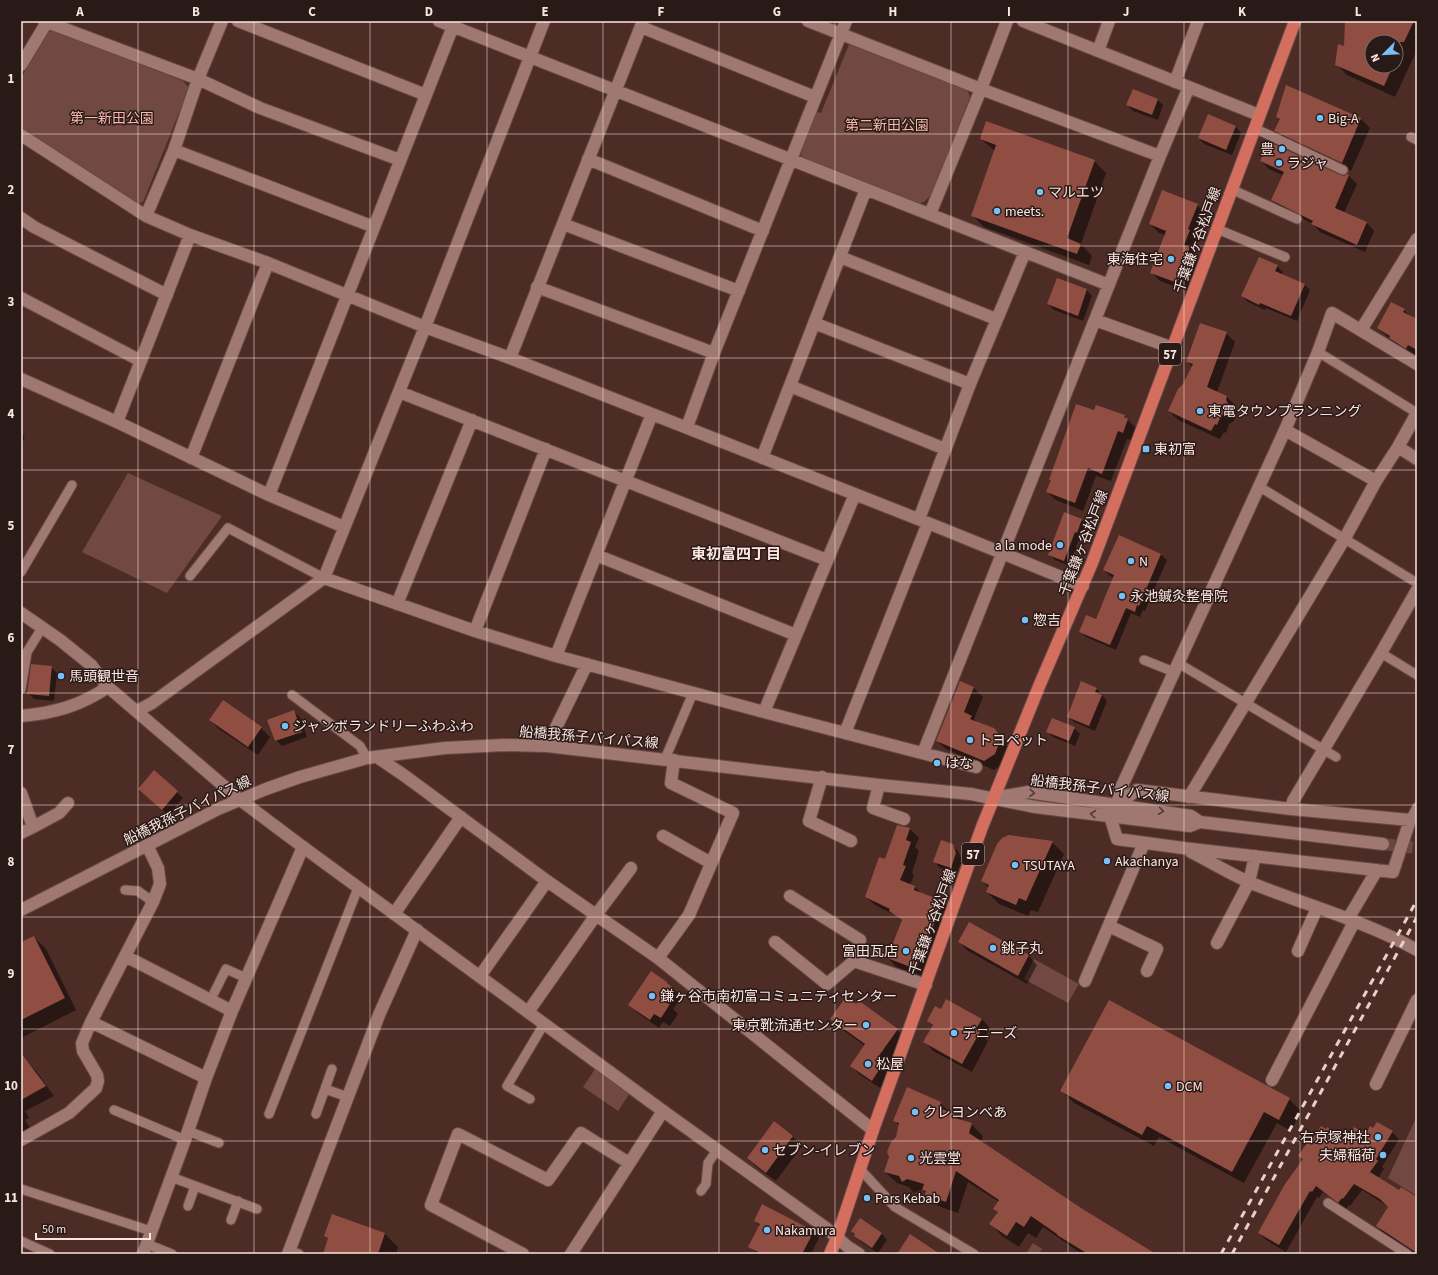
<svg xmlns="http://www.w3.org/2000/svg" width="1438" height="1275" font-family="'Source Sans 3','Noto Sans JP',sans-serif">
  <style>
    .green { fill: #714942 }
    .shadow { fill: #0007; fill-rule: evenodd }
    .building { fill: #904d42 }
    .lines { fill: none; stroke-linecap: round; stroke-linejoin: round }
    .secondary-tunnel { stroke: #674842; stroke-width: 12; stroke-dasharray: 12 6; stroke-linecap: butt }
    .lane-casing { stroke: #664a46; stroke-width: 11 }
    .street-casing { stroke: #664a46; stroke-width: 14 }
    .secondary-casing { stroke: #664a46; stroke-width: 14 }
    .primary-casing { stroke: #664a46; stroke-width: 14 }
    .lane { stroke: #9f7971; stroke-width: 9 }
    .street { stroke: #9f7971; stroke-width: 12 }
    .secondary { stroke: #9f7971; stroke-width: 12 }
    .primary { stroke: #d46f5f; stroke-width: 12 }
    .rail { stroke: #e7d0cb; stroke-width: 3; stroke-dasharray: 7 7; stroke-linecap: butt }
    .oneway { stroke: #523b36 }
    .grid { fill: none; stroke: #fbe5e1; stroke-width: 1; stroke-opacity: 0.55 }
    .poi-dot { fill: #75c0f6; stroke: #291a17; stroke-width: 1.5 }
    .labels { text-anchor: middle; stroke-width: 3; stroke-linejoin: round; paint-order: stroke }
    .shield { fill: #291a17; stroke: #bca8a4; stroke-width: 1 }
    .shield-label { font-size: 13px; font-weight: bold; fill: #fbe5e1 }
    .park-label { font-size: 14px; fill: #f7b9ad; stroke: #291a17 }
    .poi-label { font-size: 14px; fill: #fbe5e1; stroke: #291a17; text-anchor: start }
    .street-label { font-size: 14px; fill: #fbe5e1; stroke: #291a17 }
    .neighbourhood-label { font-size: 15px; font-weight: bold; fill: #fbe5e1; stroke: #291a17 }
    .neatline { fill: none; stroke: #fbe5e1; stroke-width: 1.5 }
    .grid-label { font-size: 13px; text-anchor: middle; font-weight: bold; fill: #fbe5e1 }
  </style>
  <rect width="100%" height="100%" fill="#4d2c26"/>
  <path class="green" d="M52 30 183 81 189 88 143 202 138 204 21 131V78L47 33Z
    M850 42 967 89 970 97 931 195 924 202 913 204 802 158 800 152 817 112 821 113Z
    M128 473 222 516 167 593 82 552Z
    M1034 959 1079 984 1068 1003 1024 979Z
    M595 1069 630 1093 618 1111 583 1087Z
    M1417 1116V1196L1388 1178Z
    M1033 1243 1042 1249 1039 1254H1026Z"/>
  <path class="shadow" d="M1359 21H1417V50L1395 97 1347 75 1336 64ZM1372 42H1396V66H1372Z
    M1158 100 1163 105 1158 120 1133 111 1127 105Z
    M1277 117 1361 119 1370 128 1351 171 1284 140 1275 131 1280 120Z
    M1236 127 1241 133 1232 155 1204 144 1199 138Z
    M981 139 1094 161 1106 173 1081 244 1092 256 1089 265 984 227 972 215 995 151Z
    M1261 161 1344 177 1347 175 1349 176 1357 184 1344 213 1367 223 1374 231 1365 252 1320 232 1313 224 1280 207 1272 200 1284 176 1269 169Z
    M1197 205 1206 214 1196 238 1198 240 1193 252 1198 257V260L1187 289 1185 290 1160 281 1151 272 1165 235 1159 233 1150 224Z
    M1277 266 1283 272 1281 275 1304 284 1310 290 1297 321 1266 308 1265 310 1248 302 1242 296Z
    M1057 279 1087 290 1092 296 1083 321 1054 310 1048 304Z
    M1404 310 1411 317 1417 320V353L1415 356 1398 346 1378 328Z
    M1226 333 1235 342 1217 392 1227 397 1236 406 1234 409 1237 415 1234 421 1229 424 1226 433 1224 432 1220 439 1178 420 1169 411 1184 384 1193 367 1187 362Z
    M1097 406 1124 416 1136 428 1132 440 1127 439 1111 481 1096 476 1083 511 1056 500 1047 492Z
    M21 433 25 437 21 444Z
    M1082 520 1088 525 1083 538 1080 537 1069 566 1055 560 1049 554Z
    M1119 537 1161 555 1167 560 1145 611 1143 610 1140 617 1131 613 1116 650 1086 637 1081 632 1096 620 1114 578 1110 576 1104 570Z
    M51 667 57 673 54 701 34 699 28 693Z
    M961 683 974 688 983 697 974 719 978 723 993 729 999 735H997L1000 746 1002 745 1000 736 1006 743 1008 750 1004 763 994 770 946 749 937 741Z
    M1082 683 1097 689 1107 701 1095 731 1074 722 1068 716Z
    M223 702 261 728 270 737 258 755 219 729 210 720Z
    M294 712 300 717 307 737 282 746 276 740Z
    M1074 728 1080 734 1075 746 1053 737 1048 732Z
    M154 772 183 798 168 815 139 789Z
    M898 826 910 829 919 838 915 847 919 851 912 873 914 875 910 885 915 887 922 894 942 902 951 910 925 977 896 967 888 958 903 922 895 915 875 905 866 897 886 860Z
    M1052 842 1064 854 1038 912 1031 910 1028 916 999 904 987 892 989 888 982 881Z
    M952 845 958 851 962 860 957 873 940 868 935 862Z
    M970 923 1029 956 1037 965 1027 984 968 951 959 942Z
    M34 937 46 949 76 1010 21 1038V944Z
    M667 983 682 997 673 1009 678 1014 670 1026 663 1022 659 1028 638 1013 629 1004Z
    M1109 1002 1289 1099 1301 1111 1291 1131 1277 1123 1244 1183 1159 1137 1154 1146 1074 1103 1062 1091Z
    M856 1005 897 1030 905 1038 886 1065 892 1071 880 1088 859 1074 851 1066 865 1046 839 1027 831 1019Z
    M941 1010 982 1019 990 1028 985 1038 988 1041 972 1072 933 1051 925 1042 933 1026 928 1021Z
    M27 1062 36 1071 54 1096 25 1111 29 1118 25 1120 33 1133 21 1140V1066Z
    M940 1103 951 1113 956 1115 962 1121 971 1124 983 1136 981 1142 1080 1208 1154 1254H1082L1043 1227 1036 1238 1028 1233 1019 1247 1002 1236 991 1224 998 1212 999 1202 968 1182 958 1213 938 1206 926 1195V1192L919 1190 914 1193 909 1187 897 1183 885 1172 900 1126 894 1120Z
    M774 1123 793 1137 802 1146 776 1181 757 1167 748 1158Z
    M1374 1129 1392 1132 1399 1139 1382 1167 1384 1169 1378 1178 1417 1201V1254L1384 1233 1377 1226 1389 1207 1362 1190 1350 1206 1349 1205 1346 1209 1323 1192 1319 1198 1317 1197 1286 1252 1266 1240 1259 1233 1347 1142 1366 1134Z
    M333 1215 385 1234 398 1247 396 1254H324L329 1239 325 1236Z
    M860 1219 882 1234 887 1240 878 1253 861 1242 852 1231Z
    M755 1221 813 1232 819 1238 811 1254H758L750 1247 760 1226Z"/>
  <path class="building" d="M1345 21H1414L1404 42H1372V66H1393L1384 86 1335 65 1338 44 1344 46Z
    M1286 85 1361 118 1342 163 1274 131 1280 119 1276 117Z
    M1133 89 1158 99 1152 115 1126 105Z
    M1208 114 1236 126 1226 150 1198 138Z
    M986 121 1095 160 1067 238 1081 244 1077 254 971 216 996 145 980 139Z
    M1269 142 1340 175 1344 176 1347 174 1349 175 1335 208 1367 222 1357 245 1311 224 1313 221 1271 200 1284 172 1260 161Z
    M1162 190 1198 204 1188 229 1190 230 1184 245 1189 247V250L1179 280 1175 282 1150 273 1166 231 1149 224Z
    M1259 257 1278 265 1275 271 1305 284 1291 316 1260 303 1259 305 1241 296Z
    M1057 278 1087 289 1078 316 1047 304Z
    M1391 302 1405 309 1403 312 1417 319V350L1408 345 1406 349 1389 338 1390 336 1377 328Z
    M1200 323 1227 332 1207 387 1227 396 1226 400 1229 405 1226 413 1221 416 1217 425 1215 424 1211 431 1168 411 1178 389 1183 384 1193 364 1186 362Z
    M1076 404 1094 410 1096 405 1125 415 1124 417 1128 419 1123 433 1118 431 1102 474 1088 468 1075 503 1046 492 1051 480H1049Z
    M1064 512 1082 519 1077 533 1075 532 1064 561 1048 555Z
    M1119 535 1161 554 1139 606 1137 605 1135 612 1126 608 1110 645 1079 632 1086 615 1096 619 1114 575 1103 570Z
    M31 664 52 666 49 696 27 694Z
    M960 681 974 687 964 712 972 716 970 719 994 728 998 733 1000 741 995 754 984 761 936 741Z
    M1081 681 1097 688 1095 692 1102 695 1089 726 1067 717Z
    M223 700 262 727 248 747 209 720Z
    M294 710 302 732 275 741 267 720Z
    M1052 718 1075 727 1069 741 1046 732Z
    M154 770 178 791 162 810 138 789Z
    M897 825 910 828 906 840 911 842 903 865 906 866 900 880 915 886 914 890 943 901 916 969 887 958 902 920 889 911 890 909 865 897 879 857 885 859Z
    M1009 835 1053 841 1026 901 1019 898 1016 905 986 892 989 885 981 881 997 844 1002 838Z
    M941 840 953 844 956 853 951 868 933 862Z
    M969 922 1029 955 1018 976 958 942Z
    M34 936 65 998 21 1020V942Z
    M651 971 667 982V983L673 988 665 1001 670 1004 661 1018 654 1014 650 1020 628 1005Z
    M846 997 856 1004 858 1000 898 1029 878 1057 884 1062 872 1081 850 1066 865 1044 830 1019Z
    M946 999 982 1019 976 1029 980 1032 962 1064 923 1042 933 1025 927 1021 935 1006 941 1009Z
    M1109 1000 1290 1098 1279 1120 1264 1112 1232 1172 1147 1126 1142 1135 1060 1091Z
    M21 1053 46 1086 21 1100Z
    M907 1087 941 1102 939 1108 956 1114 955 1118 972 1123 969 1133 1081 1208 1156 1254H1088L1057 1235V1234L1031 1216 1024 1227 1016 1222 1007 1236 989 1224 998 1212 993 1209 999 1200 956 1171 946 1202 925 1195 926 1191 922 1190 924 1184 907 1179 902 1182 899 1176 884 1172 889 1157 887 1152 891 1142 896 1137 899 1123 893 1121Z
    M774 1121 793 1136 766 1173 747 1158Z
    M1377 1122 1393 1131 1376 1159 1378 1161 1370 1172 1399 1190 1401 1187 1417 1197V1253L1376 1226 1388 1207 1380 1199 1354 1184 1343 1199 1342 1198 1338 1203 1316 1186 1312 1192 1310 1191 1279 1245 1258 1233 1285 1184 1303 1159 1298 1156 1309 1140 1311 1141 1321 1126 1326 1129 1327 1127 1347 1140 1354 1127 1366 1133 1370 1126 1373 1128Z
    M762 1204 814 1231 802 1254H762L748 1247 760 1224 754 1221Z
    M332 1214 385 1233 378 1254H323L328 1238 324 1236Z
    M860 1218 882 1233 872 1248 854 1236 855 1234 851 1231Z
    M910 1234 940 1254H897Z"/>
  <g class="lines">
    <path class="secondary-tunnel" d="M1383 844 1417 848"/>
    <defs>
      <path id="lane" d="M1254 128 1343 170
        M1411 137 1417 140
        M1231 189 1297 219
        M1217 229 1285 257
        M1318 352 1417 413
        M1258 486 1417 583
        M21 572 72 485
        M190 576 228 528 324 578
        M1381 653 1417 675
        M1144 660 1174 672
        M1178 663 1336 757
        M21 689 27 652 42 628
        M292 695 360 746 367 758
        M665 759 693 693
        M1410 820 1417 807
        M125 890 138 891 153 902
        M214 993 226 969 246 978
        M325 1089 348 1097
        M530 1099 507 1086 544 1024
        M114 1110 185 1140
        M269 1114 358 888
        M316 1114 332 1069
        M188 1131 219 1143
        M860 1169 895 1207 974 1254
        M171 1177 257 1209
        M21 1189 151 1231
        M701 1191 706 1184 708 1163 717 1150
        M1328 1203 1407 1254
        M188 1206 195 1186
        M231 1220 238 1201
        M21 1241 50 1254
        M147 1244 172 1254
        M290 1251 299 1254"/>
      <path id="street" d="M44 21 198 79 260 108 400 160
        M238 21 426 95
        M439 21 1109 285
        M808 21 981 89 1160 156
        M1023 21 1259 115
        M641 27 815 97
        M1098 51 1109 21
        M21 65 47 22
        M1175 82 1198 21
        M21 135 146 216 190 235 268 263 425 327 510 358 928 523 1083 586
        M174 150 374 227
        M588 159 763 231
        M930 214 981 89 1007 21
        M146 216 174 150 198 79 222 21
        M21 218 34 227 167 295
        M563 224 739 291
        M840 257 996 319
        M537 287 714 353
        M21 298 141 361
        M1095 320 1173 348
        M814 323 970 384
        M1361 330 1417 239
        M510 358 643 21
        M21 379 117 422 269 495 344 527
        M790 386 945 449
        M399 392 827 560
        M117 422 190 235
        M687 427 714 353 846 21
        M1285 430 1376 481
        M1398 447 1417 459
        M191 458 268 263
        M762 458 866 189
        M269 495 455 21
        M919 519 970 384 1025 252
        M596 555 796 635
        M324 578 425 327 544 21
        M397 604 472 420
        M475 631 546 449
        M556 656 652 414
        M137 711 152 703 324 578 475 631 556 656 764 712 976 767
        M764 712 855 494
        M845 733 928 523
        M547 746 587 664
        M923 753 1160 156 1189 87
        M377 757 405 776 547 881 658 958 873 1130
        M822 777 809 821 851 841
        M879 785 873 808 904 819
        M21 793 33 827 21 833
        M1189 797 1345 538 1376 481 1398 447 1417 413
        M1117 805 1121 788 1285 430 1318 352 1332 313 1417 364
        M1291 809 1293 801 1381 653 1417 590
        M1110 816 1117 839 1183 848 1393 872 1410 820 1291 809 1137 790 1117 805
        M33 827 59 813 68 803
        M663 836 711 863
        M1191 852C1211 862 1230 874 1251 883 1306 905 1365 921 1417 950
        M790 896 860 940 854 961
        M394 914 461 817
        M1348 919 1377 870
        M1109 926 1157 949 1147 971
        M775 942 827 984 854 961 926 985
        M1217 943 1249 882 1255 856
        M1298 951 1317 908
        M125 956 232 1011
        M658 958 689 915 733 813 671 783 674 760
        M480 976 547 881
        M1085 981 1144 843
        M528 1012 596 915 631 868
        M91 1022 206 1078
        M1272 1080 1354 922
        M1376 1084 1417 1000
        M21 1140 69 1113 96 1088 98 1081 97 1075 83 1051 82 1043 91 1022 153 902 160 884 158 868 147 845
        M143 1254 185 1140 206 1078 232 1011 303 847
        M288 1254 379 1015 417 930
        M523 1254 431 1205 458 1134 548 1180 581 1133 629 1163
        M571 1254 663 1111"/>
      <path id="secondary" d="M21 613 60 640 91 665 108 687 239 799 303 847 663 1111 826 1228 848 1247 859 1254
        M21 716C54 713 80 706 108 687
        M999 797 1028 792 1191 816 1200 822 1383 844
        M21 910 218 809 266 789 300 777 367 758 390 755 445 748 504 745 547 746 879 785 971 794 1035 807 1190 826 1200 822"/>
      <path id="primary" d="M830 1254 837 1238 873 1130 982 827 1040 684 1092 563 1295 21"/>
    </defs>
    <use href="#lane" class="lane-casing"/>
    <use href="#street" class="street-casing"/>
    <use href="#secondary" class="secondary-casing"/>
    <use href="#primary" class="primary-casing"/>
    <use href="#lane" class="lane"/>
    <use href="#street" class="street"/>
    <use href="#secondary" class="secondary"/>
    <use href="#primary" class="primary"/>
    <path class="rail" d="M1221 1254 1417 900
      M1232 1254 1417 917"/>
  </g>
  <defs><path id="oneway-chevron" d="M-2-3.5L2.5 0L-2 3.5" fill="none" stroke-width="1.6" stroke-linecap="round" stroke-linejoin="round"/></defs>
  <g class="oneway">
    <use href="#oneway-chevron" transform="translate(1032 793) rotate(5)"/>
    <use href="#oneway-chevron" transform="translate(1161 811) rotate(8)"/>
    <use href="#oneway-chevron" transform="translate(1093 814) rotate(-174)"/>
  </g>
  <path class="grid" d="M138 21V1254M254 21V1254M370 21V1254M487 21V1254M603 21V1254M719 21V1254M835 21V1254M951 21V1254M1068 21V1254M1184 21V1254M1300 21V1254M21 134H1417M21 246H1417M21 358H1417M21 470H1417M21 582H1417M21 693H1417M21 805H1417M21 917H1417M21 1029H1417M21 1141H1417"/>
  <g class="poi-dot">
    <circle cx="1320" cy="118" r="4"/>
    <circle cx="1282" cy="149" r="4"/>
    <circle cx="1279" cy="163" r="4"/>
    <circle cx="1040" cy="192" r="4"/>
    <circle cx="997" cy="211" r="4"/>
    <circle cx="1171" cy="259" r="4"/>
    <circle cx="1200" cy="411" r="4"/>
    <rect x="1142" y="445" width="8" height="8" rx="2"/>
    <circle cx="1060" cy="545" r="4"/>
    <circle cx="1131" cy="561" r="4"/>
    <circle cx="1122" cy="596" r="4"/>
    <circle cx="1025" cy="620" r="4"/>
    <circle cx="61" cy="676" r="4"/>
    <circle cx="285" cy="726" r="4"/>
    <circle cx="970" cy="740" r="4"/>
    <circle cx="937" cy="763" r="4"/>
    <circle cx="1107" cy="861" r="4"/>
    <circle cx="1015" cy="865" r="4"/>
    <circle cx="993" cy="948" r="4"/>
    <circle cx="906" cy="951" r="4"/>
    <circle cx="652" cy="996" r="4"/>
    <circle cx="866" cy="1025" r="4"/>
    <circle cx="954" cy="1033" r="4"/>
    <circle cx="868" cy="1064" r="4"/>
    <circle cx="1168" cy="1086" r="4"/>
    <circle cx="915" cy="1112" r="4"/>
    <circle cx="1378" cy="1137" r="4"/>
    <circle cx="765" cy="1150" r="4"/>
    <circle cx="1383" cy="1155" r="4"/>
    <circle cx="911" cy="1158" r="4"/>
    <circle cx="867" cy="1198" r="4"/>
    <circle cx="767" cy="1230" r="4"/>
  </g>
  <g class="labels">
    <g class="shield">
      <rect x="1159" y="343" width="22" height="22" rx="3"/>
      <rect x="962" y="843" width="22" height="22" rx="3"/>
    </g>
    <g class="shield-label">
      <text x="1170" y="359">57</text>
      <text x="973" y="859">57</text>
    </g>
    <g class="park-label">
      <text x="112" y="123">第一新田公園</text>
      <text x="887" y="130">第二新田公園</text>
    </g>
    <g class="poi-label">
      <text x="1328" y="123">Big-A</text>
      <text x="1274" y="154" text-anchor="end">豊</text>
      <text x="1287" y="168">ラジャ</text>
      <text x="1048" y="197">マルエツ</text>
      <text x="1005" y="216">meets.</text>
      <text x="1163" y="264" text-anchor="end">東海住宅</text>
      <text x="1208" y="416">東電タウンプランニング</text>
      <text x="1154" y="454">東初富</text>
      <text x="1052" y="550" text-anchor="end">a la mode</text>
      <text x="1139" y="566">N</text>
      <text x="1130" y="601">永池鍼灸整骨院</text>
      <text x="1033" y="625">惣吉</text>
      <text x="69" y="681">馬頭観世音</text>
      <text x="293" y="731">ジャンボランドリーふわふわ</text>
      <text x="978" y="745">トヨペット</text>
      <text x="945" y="768">はな</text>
      <text x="1115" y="866">Akachanya</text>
      <text x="1023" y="870">TSUTAYA</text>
      <text x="1001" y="953">銚子丸</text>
      <text x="898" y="956" text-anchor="end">富田瓦店</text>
      <text x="660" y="1001">鎌ヶ谷市南初富コミュニティセンター</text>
      <text x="858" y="1030" text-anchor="end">東京靴流通センター</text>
      <text x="962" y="1038">デニーズ</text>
      <text x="876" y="1069">松屋</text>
      <text x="1176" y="1091">DCM</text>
      <text x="923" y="1117">クレヨンべあ</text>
      <text x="1370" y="1142" text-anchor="end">右京塚神社</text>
      <text x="773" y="1155">セブン-イレブン</text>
      <text x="1375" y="1160" text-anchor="end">夫婦稲荷</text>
      <text x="919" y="1163">光雲堂</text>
      <text x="875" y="1203">Pars Kebab</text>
      <text x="775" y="1235">Nakamura</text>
    </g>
    <g class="street-label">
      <text transform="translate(1197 240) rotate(-70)" y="5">千葉鎌ヶ谷松戸線</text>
      <text transform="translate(1083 543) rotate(-69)" y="5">千葉鎌ヶ谷松戸線</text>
      <text transform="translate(589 737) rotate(5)" y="5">船橋我孫子バイパス線</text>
      <text transform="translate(1100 788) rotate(7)" y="5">船橋我孫子バイパス線</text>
      <text transform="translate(187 810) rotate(-26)" y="5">船橋我孫子バイパス線</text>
      <text transform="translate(932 922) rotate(-70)" y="5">千葉鎌ヶ谷松戸線</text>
    </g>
    <g class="neighbourhood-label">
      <text x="736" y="559">東初富四丁目</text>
    </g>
  </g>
  <rect width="1438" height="1275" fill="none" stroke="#291a17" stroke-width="44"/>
  <g transform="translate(1384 54) rotate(246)"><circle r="19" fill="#291a17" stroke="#7d6b68"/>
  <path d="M0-3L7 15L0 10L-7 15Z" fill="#75c0f6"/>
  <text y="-6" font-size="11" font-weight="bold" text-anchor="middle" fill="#fbe5e1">N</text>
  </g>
  <path d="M36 1233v6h114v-6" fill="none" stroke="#fbe5e1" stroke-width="2"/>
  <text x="42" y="1233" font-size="12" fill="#fbe5e1" stroke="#291a17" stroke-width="3" paint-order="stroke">50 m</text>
  <rect x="22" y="22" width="1394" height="1231" class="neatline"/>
  <g class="grid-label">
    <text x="80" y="16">A</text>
    <text x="196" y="16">B</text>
    <text x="312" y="16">C</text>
    <text x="429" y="16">D</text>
    <text x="545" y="16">E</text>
    <text x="661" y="16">F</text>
    <text x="777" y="16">G</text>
    <text x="893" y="16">H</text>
    <text x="1009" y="16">I</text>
    <text x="1126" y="16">J</text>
    <text x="1242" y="16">K</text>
    <text x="1358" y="16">L</text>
    <text x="11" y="83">1</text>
    <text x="11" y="194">2</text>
    <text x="11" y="306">3</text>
    <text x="11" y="418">4</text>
    <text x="11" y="530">5</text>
    <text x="11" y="642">6</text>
    <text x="11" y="754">7</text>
    <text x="11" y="866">8</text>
    <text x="11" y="978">9</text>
    <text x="11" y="1090">10</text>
    <text x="11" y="1202">11</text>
  </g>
</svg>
